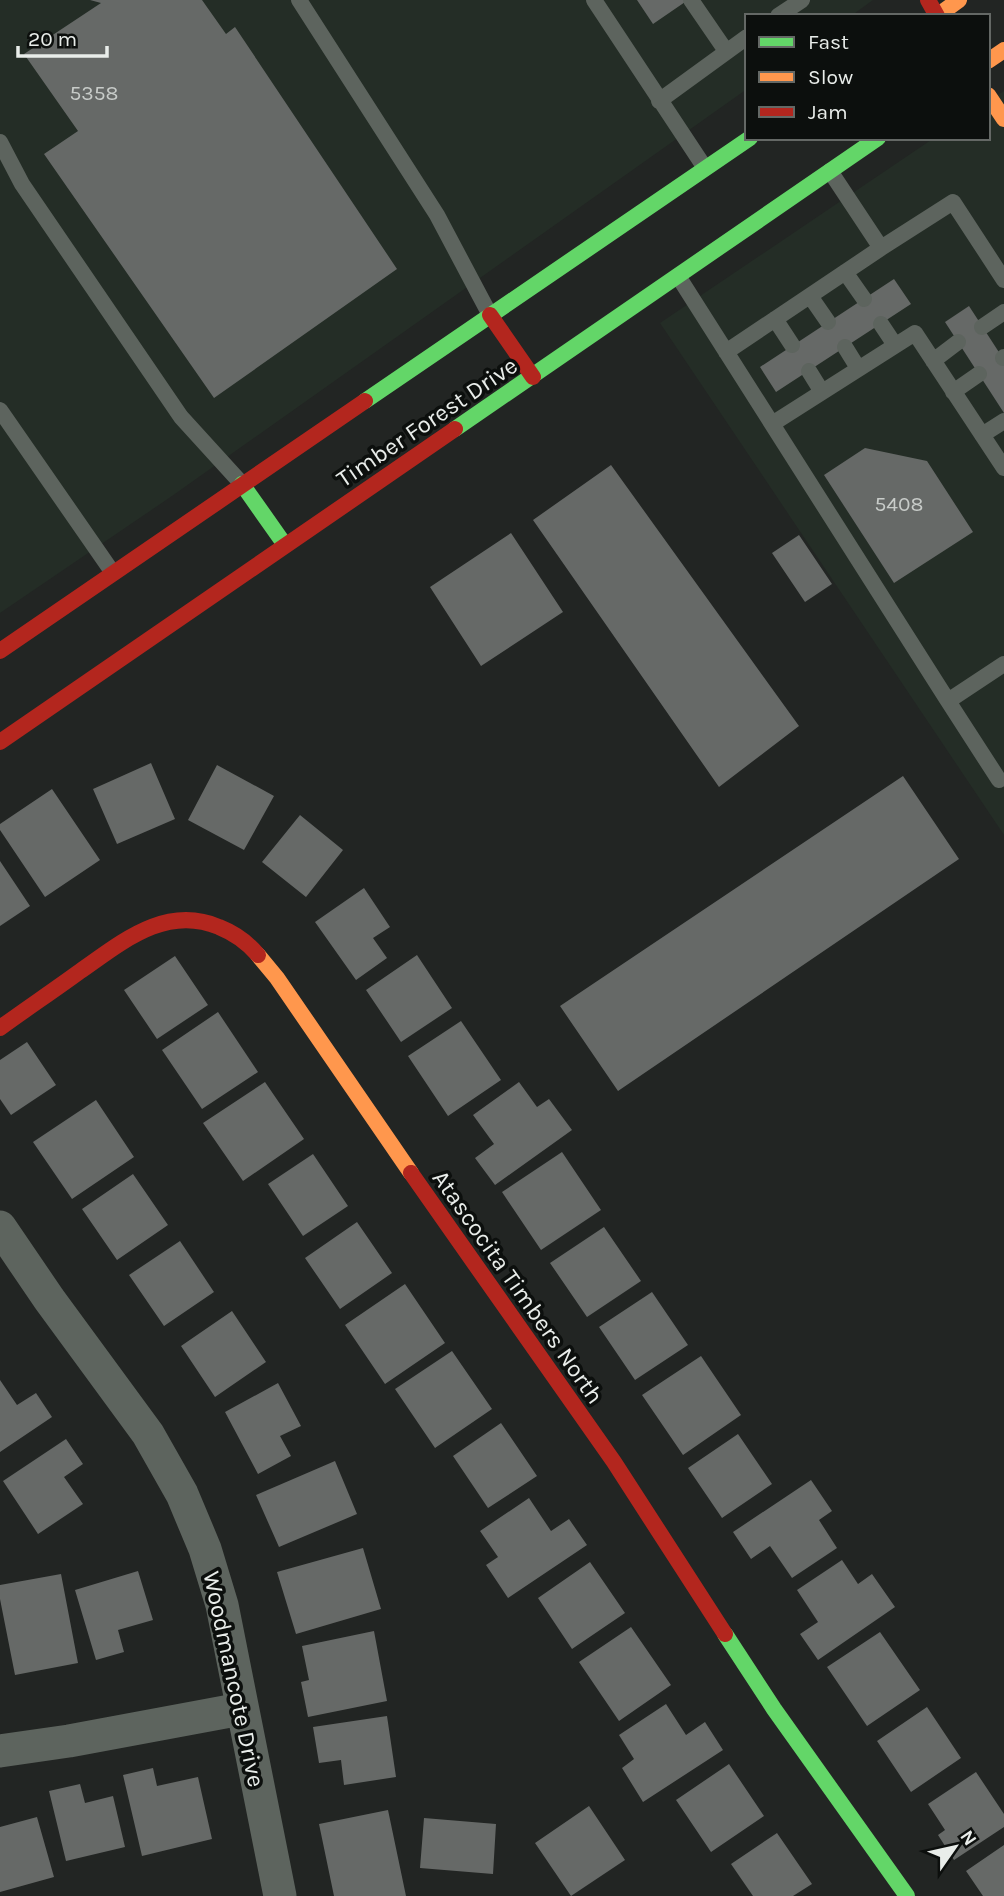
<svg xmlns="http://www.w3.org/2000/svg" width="1004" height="1896" font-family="Karla,sans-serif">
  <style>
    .built { fill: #242d26 }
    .building { fill: #666967 }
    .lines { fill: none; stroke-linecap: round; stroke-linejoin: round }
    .lane { stroke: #5d645e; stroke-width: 16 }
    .street { stroke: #5d645e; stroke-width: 33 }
    .fast { stroke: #63d668; stroke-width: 16 }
    .slow { stroke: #ff974d; stroke-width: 16 }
    .jam { stroke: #b3261e; stroke-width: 16 }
    .labels { text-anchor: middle; stroke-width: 7; stroke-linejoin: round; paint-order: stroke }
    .number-label { font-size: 21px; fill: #c8ccc9 }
    .street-label { font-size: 24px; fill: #e9edea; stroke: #0c0f0d }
  </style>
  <rect width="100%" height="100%" fill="#222523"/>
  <path class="built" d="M0 0H873L851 16H747V89L172 496 0 613Z
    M1004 91V835L660 323 934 138H988V101Z"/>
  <path class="building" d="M90 0H202L226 34 235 27 397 269 214 398 44 154 78 131 24 54 101 3Z
    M637 0H688L653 24Z
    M894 279 911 304 776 392 760 367Z
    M969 306 1004 360V413L945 322Z
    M865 448 927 461 973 532 894 583 824 475Z
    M611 465 799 726 719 787 533 520Z
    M511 533 563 612 481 666 430 587Z
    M799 535 832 584 805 602 772 553Z
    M151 763 175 819 117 844 93 789Z
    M217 765 274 796 244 850 188 820Z
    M903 776 959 859 618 1091 560 1006Z
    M52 789 100 860 45 897 0 830V824Z
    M300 815 343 850 306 897 262 862Z
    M0 861 30 906 0 926Z
    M364 888 390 927 373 938 387 958 356 980 315 922Z
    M417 955 452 1008 401 1042 366 990Z
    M175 956 208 1005 157 1039 124 990Z
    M218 1012 258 1072 202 1109 162 1050Z
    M461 1021 501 1080 448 1116 408 1056Z
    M27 1042 56 1085 11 1115 0 1099V1060Z
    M265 1082 304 1139 243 1181 203 1123Z
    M519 1082 537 1107 549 1099 572 1130 495 1185 475 1158 494 1144 473 1115Z
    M96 1100 134 1157 72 1199 33 1142Z
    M562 1152 601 1210 541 1250 502 1192Z
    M313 1154 348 1206 303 1236 268 1184Z
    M133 1174 168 1225 117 1260 82 1209Z
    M357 1222 392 1273 340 1309 305 1258Z
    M604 1227 641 1281 587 1317 550 1263Z
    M180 1241 214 1292 164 1326 129 1275Z
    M405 1284 445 1343 385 1384 345 1325Z
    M652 1292 688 1345 635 1380 599 1327Z
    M232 1311 266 1362 215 1397 181 1346Z
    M452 1351 492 1409 435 1448 395 1389Z
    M701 1356 741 1415 683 1455 642 1395Z
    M0 1380 17 1405 36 1393 52 1417 0 1452Z
    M278 1383 301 1426 280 1436 291 1456 258 1474 225 1412Z
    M501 1423 537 1476 488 1508 453 1456Z
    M738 1434 772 1484 722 1518 688 1468Z
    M66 1439 83 1464 64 1477 83 1504 38 1534 3 1481Z
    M335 1461 357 1514 279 1547 256 1495Z
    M811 1480 832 1511 819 1520 837 1548 792 1578 770 1546 751 1559 733 1532Z
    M529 1498 551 1531 569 1519 587 1545 508 1598 486 1565 498 1557 480 1531Z
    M363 1548 381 1609 296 1634 277 1572Z
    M842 1560 858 1584 872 1574 895 1607 818 1660 800 1634 818 1622 797 1590Z
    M590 1562 625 1613 572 1649 538 1598Z
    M138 1571 153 1620 118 1630 124 1652 96 1660 75 1590Z
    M61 1574 78 1663 15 1675 0 1599V1585Z
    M631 1627 671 1685 619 1721 579 1662Z
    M374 1631 387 1701 308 1717 301 1682 309 1680 302 1646Z
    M880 1632 920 1690 867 1726 827 1667Z
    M666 1704 686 1735 705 1722 723 1750 643 1802 622 1768 634 1759 619 1735Z
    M927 1707 961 1758 911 1792 877 1741Z
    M387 1716 396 1777 344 1785 341 1760 319 1763 313 1727Z
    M729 1764 764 1816 711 1852 676 1800Z
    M153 1768 157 1786 198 1777 212 1839 142 1856 123 1775Z
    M976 1772 1004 1814V1827L954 1860 938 1835 945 1830 928 1804Z
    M80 1784 85 1803 113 1796 125 1847 66 1861 49 1791Z
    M589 1806 625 1860 571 1896 535 1843Z
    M388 1810 406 1896H334L319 1824Z
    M37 1817 54 1877 0 1892V1827Z
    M424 1818 496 1824 493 1874 420 1868Z
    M777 1833 812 1884 793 1896H753L731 1864Z
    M1004 1845V1896H983L966 1871Z"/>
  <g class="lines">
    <path class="lane" d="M299 0 437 215 490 315
      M594 0 705 168
      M691 0 726 51
      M778 16 802 0
      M659 101 747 37
      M0 142 22 184 181 417 242 484
      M881 248 953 202 1004 280
      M845 272 864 299
      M678 276 948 701 1004 664
      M810 296 828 322
      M775 319 792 345
      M881 324 895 345
      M982 327 1004 312
      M845 347 858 368
      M726 352 881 248 830 171
      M1003 358 1004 357
      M933 361 958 342
      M809 371 822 392
      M953 392 979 374
      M0 410 113 573
      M772 424 915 333 1004 468
      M982 435 1004 421
      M948 701 999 780"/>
    <path class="street" d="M0 1227 49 1299 148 1434 182 1494 205 1549 222 1605 280 1896
      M0 1751 69 1741 241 1709"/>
    <path class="fast" d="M365 401 750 138
      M455 429 878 138
      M242 484 285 545
      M725 1634 774 1709 907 1896"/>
    <path class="slow" d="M937 16 959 0
      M988 61 1004 50
      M988 95 1004 119
      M258 955 277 978 411 1173"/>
    <path class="jam" d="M928 0 937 16
      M490 315 533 377
      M0 651 365 401
      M0 742 455 429
      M0 1028C26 1009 53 991 79 972 121 943 165 904 219 927 234 933 248 943 258 955
      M411 1173 614 1462 725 1634"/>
  </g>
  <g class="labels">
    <g class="number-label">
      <text x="94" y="100">5358</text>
      <text x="899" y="511">5408</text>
    </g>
    <g class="street-label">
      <text transform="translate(427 422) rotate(-34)" y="8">Timber Forest Drive</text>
      <text transform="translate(518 1287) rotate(55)" y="8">Atascocita Timbers North</text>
      <text transform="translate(234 1679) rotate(78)" y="8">Woodmancote Drive</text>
    </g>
  </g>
  <rect x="745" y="14" width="245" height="126" fill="#0c0f0d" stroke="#646865" stroke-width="2"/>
  <rect x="759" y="37" width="35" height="10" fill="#63d668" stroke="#646865" stroke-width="2"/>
  <text x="808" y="49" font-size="21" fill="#e9edea">Fast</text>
  <rect x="759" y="72" width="35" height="10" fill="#ff974d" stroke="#646865" stroke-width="2"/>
  <text x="808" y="84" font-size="21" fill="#e9edea">Slow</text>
  <rect x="759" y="107" width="35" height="10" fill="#b3261e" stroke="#646865" stroke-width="2"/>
  <text x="808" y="119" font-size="21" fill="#e9edea">Jam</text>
  <g transform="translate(955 1847) rotate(56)" stroke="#0c0f0d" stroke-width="5" paint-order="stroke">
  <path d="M0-5L12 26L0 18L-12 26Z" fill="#e9edea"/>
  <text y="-10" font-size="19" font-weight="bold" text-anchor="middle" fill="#e9edea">N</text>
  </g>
  <path d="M18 46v10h89v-10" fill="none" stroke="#e9edea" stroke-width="3.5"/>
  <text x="28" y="46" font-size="21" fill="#e9edea" stroke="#0c0f0d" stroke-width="5" paint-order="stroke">20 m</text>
</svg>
